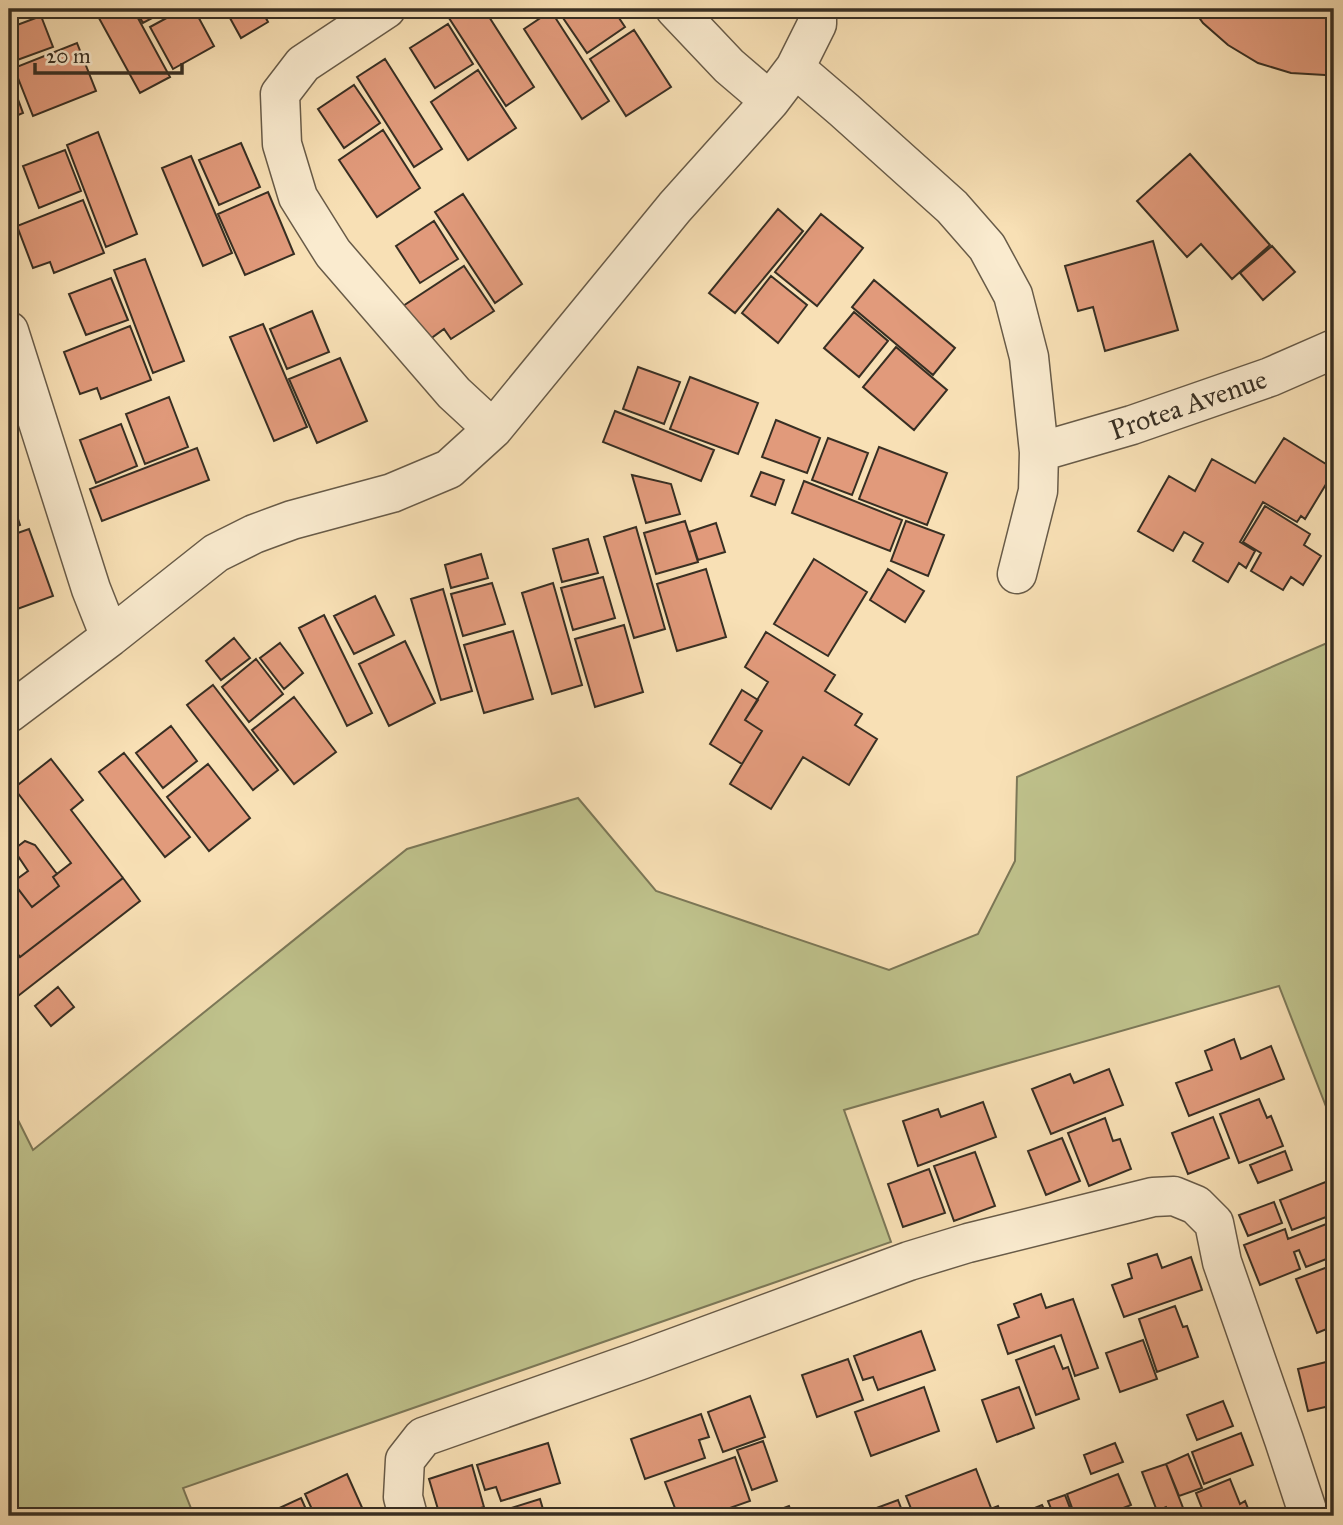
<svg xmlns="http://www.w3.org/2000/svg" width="1343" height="1525" font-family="'IM FELL Great Primer',serif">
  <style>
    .green { fill: #bfc28c; stroke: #7c7858; stroke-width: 2 }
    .building { fill: #e19a7b; stroke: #382f23; stroke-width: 2 }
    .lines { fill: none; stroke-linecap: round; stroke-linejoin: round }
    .minor-casing { stroke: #685b48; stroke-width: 41 }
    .minor { stroke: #faebcf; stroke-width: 38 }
    .labels { text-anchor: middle; stroke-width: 5; stroke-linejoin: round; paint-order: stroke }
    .street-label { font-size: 28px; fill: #382f23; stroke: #faebcf }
  </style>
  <rect width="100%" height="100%" fill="#f8e0b5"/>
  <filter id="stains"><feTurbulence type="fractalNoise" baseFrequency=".00286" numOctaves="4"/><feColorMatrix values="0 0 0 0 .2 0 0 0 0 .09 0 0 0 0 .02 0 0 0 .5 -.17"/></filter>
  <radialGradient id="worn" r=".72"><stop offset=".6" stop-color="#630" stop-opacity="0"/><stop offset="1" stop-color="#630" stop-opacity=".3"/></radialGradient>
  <path class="green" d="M1334 640V1127L1279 986 844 1110 891 1242 183 1488 194 1516H9V1102L33 1150 407 849 578 798 656 891 889 970 978 934 1015 861 1017 777Z"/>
  <path class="building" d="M94 9H133L170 77 140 93Z
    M135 9H169L143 23Z
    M183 9H194L214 46 173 69 150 27Z
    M225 9H261L268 22 241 38Z
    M463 9H484L534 87 506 106 449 18Z
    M570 9H613L625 27 587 53 561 15Z
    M1193 9H1334V74L1325 75 1291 73 1258 63 1228 45 1203 23Z
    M551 11 609 101 582 119 524 29Z
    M41 16 53 47 9 63V28Z
    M448 24 473 64 435 88 410 48Z
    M634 30 671 87 626 116 590 59Z
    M77 43 96 91 33 116 14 68Z
    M385 59 442 149 414 167 357 77Z
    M478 70 516 128 468 160 431 102Z
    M9 75 23 113 9 119Z
    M354 85 380 123 344 148 318 109Z
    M383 130 420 188 377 217 339 160Z
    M98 132 137 234 106 247 67 145Z
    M241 143 260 187 219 205 199 160Z
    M65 150 81 191 39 208 23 166Z
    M1190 154 1270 245 1232 279 1201 244 1187 257 1137 201Z
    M191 156 232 253 203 266 162 168Z
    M268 192 294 254 245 275 218 214Z
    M463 194 522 284 495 303 435 212Z
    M83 200 104 253 54 273 50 262 33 268 17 226Z
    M778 209 803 231 735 313 709 293Z
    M821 214 863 248 817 306 775 272Z
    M434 221 458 259 420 283 396 246Z
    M1153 241 1178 330 1105 351 1093 307 1078 311 1065 266Z
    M1272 246 1295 272 1263 300 1240 273Z
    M145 259 184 361 153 373 114 270Z
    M464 266 494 311 451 339 444 329 426 342 403 306Z
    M771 276 807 305 778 343 742 313Z
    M111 278 128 320 86 335 69 294Z
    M874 280 955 348 933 375 852 307Z
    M312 311 329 352 287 369 270 329Z
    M854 312 888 341 859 377 824 348Z
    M263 324 307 427 274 441 230 337Z
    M130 326 151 380 101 399 97 388 80 394 64 352Z
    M896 347 947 390 914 430 863 387Z
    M340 358 367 421 317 443 289 379Z
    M638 367 680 382 664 424 623 409Z
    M690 377 758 403 738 454 670 429Z
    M169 397 188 447 145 464 126 414Z
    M615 411 714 450 701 481 603 442Z
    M776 420 820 438 807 473 762 457Z
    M121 424 137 466 96 483 80 440Z
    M828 438 868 453 852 495 812 480Z
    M1284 438 1334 469V471L1305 519 1301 516 1297 522 1263 502 1240 542 1255 551 1246 568 1239 563 1228 582 1193 561 1203 543 1184 532 1173 551 1138 531 1169 476 1195 491 1212 459 1255 483Z
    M879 447 947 473 927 525 859 499Z
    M197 448 209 480 102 521 90 489Z
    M761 472 784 480 775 505 751 496Z
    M632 475 671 484 680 514 646 523Z
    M804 481 902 520 890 551 792 513Z
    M9 492 20 525 9 529Z
    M1265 506 1310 534 1304 545 1321 556 1303 585 1291 577 1283 590 1251 571 1261 553 1243 542Z
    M685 521 698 562 656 574 644 533Z
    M906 521 944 535 928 576 891 561Z
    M716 523 725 552 698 560 689 532Z
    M636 527 665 629 634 638 604 537Z
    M29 529 53 596 9 612V536Z
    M588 539 598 573 562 582 553 549Z
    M481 554 488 578 451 588 445 565Z
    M814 559 867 592 828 656 774 624Z
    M706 569 726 637 677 651 657 584Z
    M888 569 924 591 905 622 870 600Z
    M603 577 615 618 573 630 561 588Z
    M492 583 505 624 463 636 451 594Z
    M553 583 582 685 552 694 522 593Z
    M443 589 472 691 441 700 411 599Z
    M375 596 394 635 354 654 334 616Z
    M324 615 372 713 347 726 299 628Z
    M624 625 643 692 595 707 575 639Z
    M513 631 533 699 484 713 464 645Z
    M766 632 835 675 825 691 862 714 855 725 877 739 849 785 803 757 771 809 730 784 762 731 745 720 768 682 745 667Z
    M234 638 250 658 221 680 206 661Z
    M405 641 435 703 389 726 359 664Z
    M280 643 303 673 284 689 260 658Z
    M256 659 283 694 249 722 222 687Z
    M213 685 278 770 253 790 187 705Z
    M742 690 758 700 745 720 762 731 742 764 710 744Z
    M294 697 336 752 294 784 252 730Z
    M171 726 197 761 163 788 136 753Z
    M124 753 190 837 165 857 99 772Z
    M51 759 83 800 71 810 123 878 20 957 9 942V883L12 881 32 907 59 886 53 877 71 863 14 788Z
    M208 764 250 818 209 851 167 797Z
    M25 841 35 845 57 874 53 877 59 886 32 907 13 882 28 871 16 853 17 847Z
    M123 878 140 901 9 1003V944L10 943 20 957Z
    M58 987 74 1007 51 1026 35 1006Z
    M1234 1039 1241 1059 1271 1046 1284 1079 1189 1116 1176 1083 1212 1070 1205 1051Z
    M1109 1069 1123 1105 1051 1134 1032 1089 1070 1074 1074 1083Z
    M1259 1099 1267 1118 1271 1116 1283 1146 1239 1163 1220 1114Z
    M983 1102 996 1137 918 1166 903 1121 938 1109 941 1117Z
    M1213 1117 1229 1158 1188 1174 1172 1133Z
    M1105 1118 1113 1141 1120 1139 1131 1169 1089 1186 1068 1133Z
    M1062 1138 1080 1181 1046 1195 1028 1151Z
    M1285 1151 1292 1170 1258 1183 1250 1165Z
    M975 1152 995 1206 954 1221 934 1166Z
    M929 1169 945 1213 903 1227 888 1184Z
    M1328 1181 1334 1196V1214L1292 1230 1280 1200Z
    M1274 1202 1282 1223 1248 1236 1239 1215Z
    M1334 1221V1256L1306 1267 1299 1250 1294 1252 1300 1269 1260 1285 1244 1245 1285 1229 1288 1239Z
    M1157 1254 1162 1268 1191 1257 1202 1290 1124 1317 1112 1285 1132 1278 1128 1264Z
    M1333 1265 1334 1326 1317 1333 1296 1279Z
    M1041 1294 1046 1308 1073 1299 1098 1368 1075 1376 1061 1335 1008 1354 998 1325 1019 1317 1014 1304Z
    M1175 1306 1183 1327 1187 1326 1198 1357 1157 1372 1139 1319Z
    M921 1331 935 1370 878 1390 873 1377 863 1380 854 1356Z
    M1143 1340 1157 1379 1120 1392 1106 1353Z
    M1054 1346 1063 1369 1068 1367 1079 1399 1036 1415 1016 1360Z
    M848 1359 863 1400 817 1417 802 1375Z
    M1334 1360V1405L1308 1411 1298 1369Z
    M924 1387 939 1431 871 1456 855 1412Z
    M1019 1387 1034 1428 997 1442 982 1400Z
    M750 1396 765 1437 723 1452 708 1412Z
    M1223 1401 1233 1426 1197 1440 1187 1415Z
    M701 1414 709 1437 699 1440 705 1458 645 1479 631 1439Z
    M1241 1433 1253 1465 1204 1484 1192 1452Z
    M763 1441 777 1481 752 1490 737 1450Z
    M548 1443 560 1483 501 1501 496 1487 485 1490 477 1465Z
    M1115 1443 1123 1462 1091 1474 1084 1455Z
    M1188 1454 1202 1488 1179 1496 1166 1464Z
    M735 1457 750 1501 707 1516H678L665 1482Z
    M1166 1464 1185 1513 1177 1516H1169L1166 1507 1157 1511 1142 1472Z
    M472 1465 484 1507 455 1516H440L429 1479Z
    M976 1469 991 1508 971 1516H914L906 1496Z
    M347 1474 364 1512 354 1516H315L305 1494Z
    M1118 1474 1131 1505 1103 1516H1075L1067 1494Z
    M1230 1479 1240 1504 1245 1501 1251 1516H1205L1196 1493Z
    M1065 1495 1073 1516H1054L1048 1501Z
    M301 1498 309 1516H262Z
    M540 1499 545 1516H486Z
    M898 1500 904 1516H855Z
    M1042 1505 1047 1516H1023L1022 1513Z
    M789 1506 793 1516H762Z
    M998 1506 1002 1516H973Z"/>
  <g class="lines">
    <defs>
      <path id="minor" d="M386 9 303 64 280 94 282 144 298 197 333 253 454 393 493 429
        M675 9 729 66 770 101
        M795 68 844 110 952 207 987 247 1013 295 1029 357 1039 452 1038 491 1017 574
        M9 331 91 589 110 637
        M1039 452 1132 425 1270 377 1334 349
        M9 713 110 637 216 553 254 534 292 520 392 493 449 469 493 429 675 207 770 101 795 68 817 24V9
        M408 1516 403 1497 405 1460 423 1437 638 1361 909 1261 968 1243 1153 1197 1174 1196 1196 1205 1214 1223 1222 1262 1284 1440 1309 1516"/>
    </defs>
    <use href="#minor" class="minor-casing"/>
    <use href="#minor" class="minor"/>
  </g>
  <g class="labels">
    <g class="street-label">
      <text transform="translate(1188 404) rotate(-19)" y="10">Protea Avenue</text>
    </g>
  </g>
  <rect width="1343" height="1525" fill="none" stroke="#f8e0b5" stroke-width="35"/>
  <rect x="10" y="10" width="1322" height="1504" fill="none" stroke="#382f23" stroke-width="3.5"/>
  <rect x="18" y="18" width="1308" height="1490" fill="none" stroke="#382f23" stroke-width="2"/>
  <path d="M35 63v10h147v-10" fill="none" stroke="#382f23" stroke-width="3.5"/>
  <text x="46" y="63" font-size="21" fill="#382f23" stroke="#faebcf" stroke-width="5" paint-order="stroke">20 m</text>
  <rect width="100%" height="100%" filter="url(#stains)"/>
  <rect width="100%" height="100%" fill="url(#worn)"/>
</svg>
